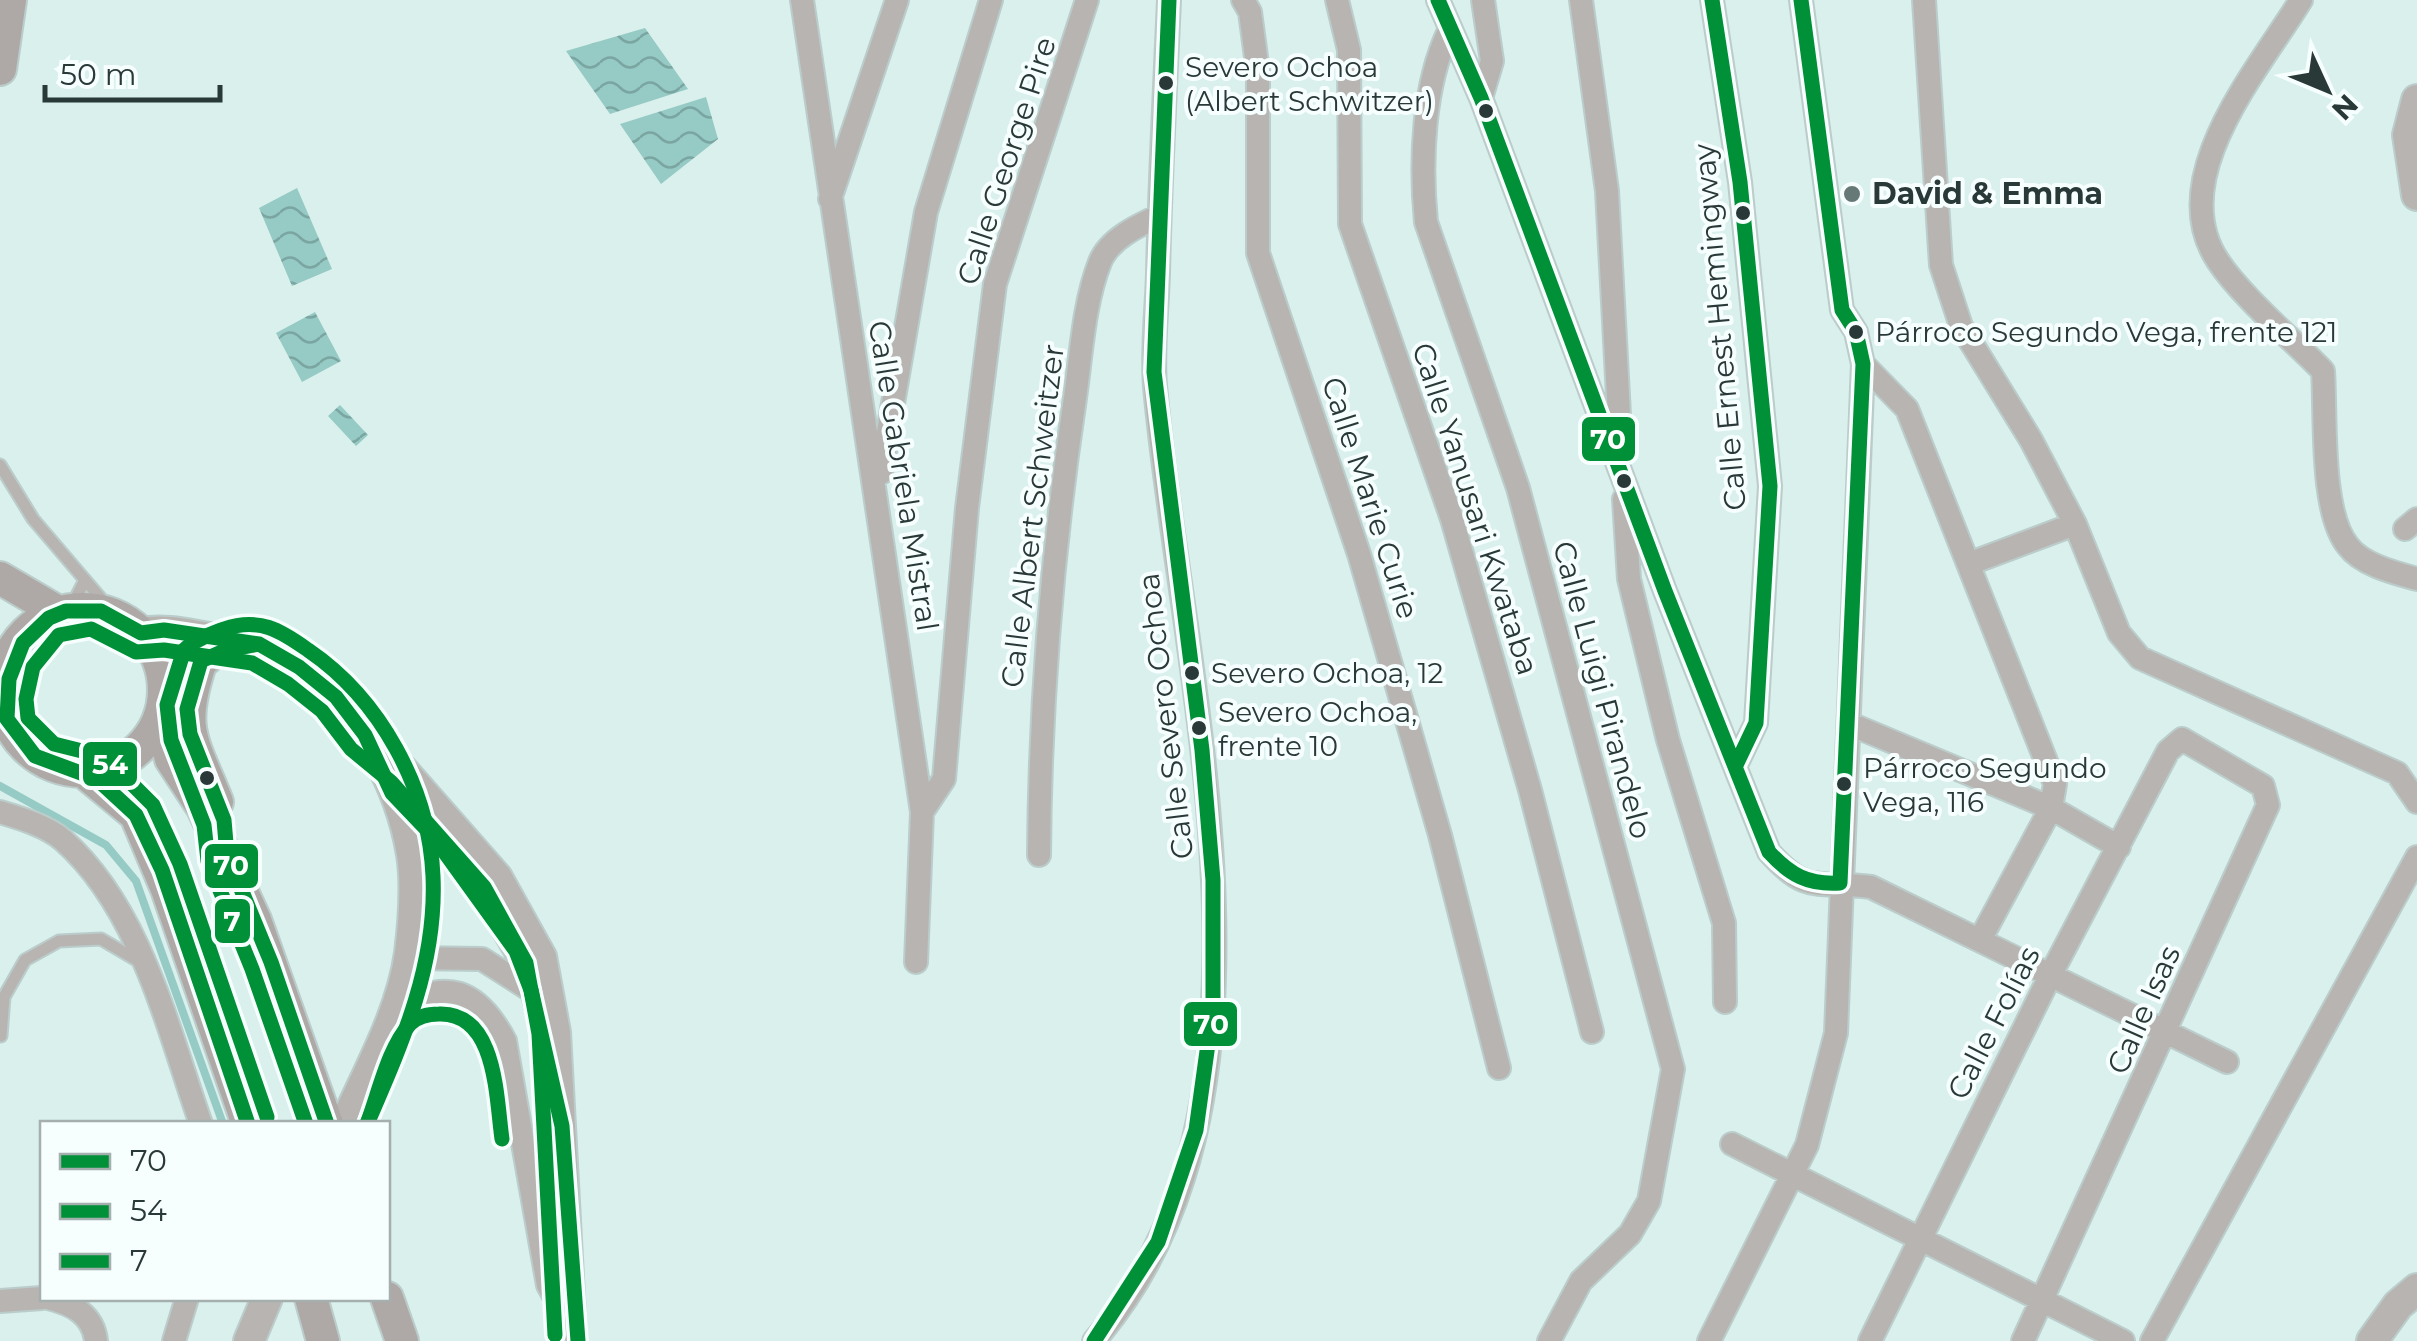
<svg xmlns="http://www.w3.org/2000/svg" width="2417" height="1341" font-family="Montserrat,sans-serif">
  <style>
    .water { fill: url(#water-waves) }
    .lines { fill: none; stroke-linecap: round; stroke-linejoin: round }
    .stream { stroke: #96cac5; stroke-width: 8 }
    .service-casing { stroke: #bbcdcb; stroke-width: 15 }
    .minor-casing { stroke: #bbcdcb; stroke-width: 26 }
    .tertiary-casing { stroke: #bbcdcb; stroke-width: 34 }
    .secondary-casing { stroke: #bbcdcb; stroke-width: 36 }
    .service { stroke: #b8b4b2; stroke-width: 11 }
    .minor { stroke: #b8b4b2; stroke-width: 22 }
    .tertiary { stroke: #b8b4b2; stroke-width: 30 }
    .secondary { stroke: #aea9a6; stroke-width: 32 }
    .bus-1-casing { stroke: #f6fefe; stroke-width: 22 }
    .bus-2-casing { stroke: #f6fefe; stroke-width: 22 }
    .bus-3-casing { stroke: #f6fefe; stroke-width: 22 }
    .bus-1 { stroke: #009038; stroke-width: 15 }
    .bus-2 { stroke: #009038; stroke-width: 15 }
    .bus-3 { stroke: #009038; stroke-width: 15 }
    .bus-dot { fill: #293937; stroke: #f6fefe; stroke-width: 4 }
    .poi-dot { fill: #677977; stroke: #f6fefe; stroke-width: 4 }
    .labels { text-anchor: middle; stroke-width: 8; stroke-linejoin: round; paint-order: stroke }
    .bus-label { font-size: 28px; fill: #293937; stroke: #f6fefe; text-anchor: start }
    .street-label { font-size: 30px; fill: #293937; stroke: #f6fefe }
    .poi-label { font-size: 30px; font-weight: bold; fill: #293937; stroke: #f6fefe; text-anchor: start }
    .line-badge { stroke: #f6fefe; stroke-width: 4 }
    .badge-label { font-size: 28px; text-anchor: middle; font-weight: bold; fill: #fff }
  </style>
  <defs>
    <pattern id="water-waves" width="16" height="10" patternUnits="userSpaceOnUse" patternTransform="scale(2.5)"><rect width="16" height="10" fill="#96cac5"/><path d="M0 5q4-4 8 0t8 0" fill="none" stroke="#7aa5a1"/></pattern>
  </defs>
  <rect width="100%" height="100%" fill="#d9f0ed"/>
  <path class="water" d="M645 28 688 89 610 114 566 51Z
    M706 97 718 139 661 184 620 124Z
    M297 188 332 269 292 286 259 208Z
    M315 312 341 361 302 382 276 333Z
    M340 405 368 435 356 446 328 416Z"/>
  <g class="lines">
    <path class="stream" d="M0 786 106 845 136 881 223 1124"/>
    <defs>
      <path id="service" d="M0 465 33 519 115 615
        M69 611 85 580
        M1 1036 4 997 25 960 59 941 101 939 140 962"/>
      <path id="minor" d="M802 0 922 812 916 962
        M1243 0 1250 12 1258 72V253L1359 554 1440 835 1499 1068
        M1337 0 1349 50 1350 224 1452 519 1530 790 1592 1032
        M1438 0 1481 98 1665 591 1769 852C1808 896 1818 880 1871 887L2227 1062
        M1581 0 1607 191 1621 452
        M1712 0 1740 182 1770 486 1756 723 1736 765
        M1924 0 1941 265 1961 326 2031 440 2075 524 2119 633 2140 658 2397 773 2417 802
        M2301 0C2259 69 2163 178 2218 261 2241 296 2293 340 2323 371 2326 416 2320 512 2348 546 2362 565 2395 573 2417 579
        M1449 31C1423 85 1420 162 1426 222L1518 488 1673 1069 1649 1201 1630 1234 1581 1281 1549 1341
        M1481 98 1492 61 1483 0
        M830 199 897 0
        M1863 364 1907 409 2055 784 2051 808 1981 938
        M881 473 926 212 991 0
        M1624 499 1629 579 1668 740 1724 923 1725 1002
        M2405 529 2417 519
        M1971 563 2075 524
        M1850 724 2051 808 2119 847
        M374 742 405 767 500 875 545 956 559 1032 575 1334
        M402 803C443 846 487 899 516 952 536 988 541 1032 550 1072
        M0 812C20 818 47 826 63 840 141 909 168 1030 201 1124
        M922 812 944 779 967 508 995 284 1087 0
        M1039 855C1040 703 1052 554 1074 405 1081 359 1083 305 1100 262 1109 239 1139 225 1159 216
        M409 958 482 959 532 991
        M395 1011C446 976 478 990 505 1041L548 1285 570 1325
        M1732 1144 2123 1341
        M48 1298C72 1304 93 1314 96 1341
        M0 1301 42 1298
        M174 1341 187 1298
        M1094 1341C1305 1098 1180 673 1155 386 1152 349 1157 310 1158 273 1160 182 1165 91 1169 0
        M1709 1341 1807 1145 1836 1033 1863 364 1856 332 1842 310 1801 0
        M1870 1341 2051 974 2168 751 2182 739 2263 786 2268 805 2023 1341
        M2152 1341 2417 857"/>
      <path id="tertiary" d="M2417 100 2408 135 2417 195
        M141 633C165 629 185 634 209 638 226 641 246 639 262 646 342 679 398 770 412 854 417 886 414 921 410 953 402 1012 369 1070 345 1124
        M164 691 208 658
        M249 1341 267 1298
        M2372 1341 2398 1305 2417 1289"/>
      <path id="secondary" d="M0 69 10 0
        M0 578 58 612
        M2 690a81 81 0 1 1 162 0a81 81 0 1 1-162 0Z
        M201 661C178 730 192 739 217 802
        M160 717 171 759 203 808 255 920 327 1124
        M84 772 136 815 167 889 248 1124
        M311 1298 323 1341
        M387 1298 402 1341"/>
    </defs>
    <use href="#service" class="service-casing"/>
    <use href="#minor" class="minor-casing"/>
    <use href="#tertiary" class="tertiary-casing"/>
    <use href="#secondary" class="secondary-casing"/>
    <use href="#service" class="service"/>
    <use href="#minor" class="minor"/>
    <use href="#tertiary" class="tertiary"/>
    <use href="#secondary" class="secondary"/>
    <defs>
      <path id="bus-1" d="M1438 0 1481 98 1665 591 1769 852C1790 875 1808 885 1840 883L1863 364 1856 332 1842 310 1801 0
        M1712 0 1740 182 1770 486 1756 723 1736 765
        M259 644 226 650 201 661 187 709 190 734 224 820 227 855 271 962 327 1124
        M248 1124 162 870 136 815 97 779 35 756 7 719 9 679 23 643 49 618 66 611H101L141 633 164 630 259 644 299 667 336 697 365 735 392 793 433 836 516 951 531 990 562 1126 578 1341
        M1094 1341 1158 1242 1196 1130 1213 1008V880L1202 750 1154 372 1169 0"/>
      <path id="bus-2" d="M267 1117 180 864 153 805 116 768 90 753 54 744 28 718 26 699 33 667 59 635 91 629 136 652 164 650 252 663 288 684 322 711 351 749 391 782 484 887 526 963 539 1034 555 1335
        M367 1124C379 1093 388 1048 410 1024 418 1016 429 1014 439 1014 497 1012 496 1098 502 1139"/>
      <path id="bus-3" d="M306 1124 252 969 208 861 204 825 171 740 167 705 184 650C194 640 211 634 224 629 259 617 280 630 308 650 380 699 429 788 433 876 437 965 402 1043 367 1124"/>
    </defs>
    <use href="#bus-1" class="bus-1-casing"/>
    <use href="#bus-2" class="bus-2-casing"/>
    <use href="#bus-3" class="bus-3-casing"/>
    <use href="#bus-1" class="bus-1"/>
    <use href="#bus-2" class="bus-2"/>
    <use href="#bus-3" class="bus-3"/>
  </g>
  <g class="bus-dot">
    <circle cx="1166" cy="83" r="9"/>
    <circle cx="1486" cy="111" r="9"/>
    <circle cx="1743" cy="213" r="9"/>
    <circle cx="1856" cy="332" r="9"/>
    <circle cx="1624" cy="481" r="9"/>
    <circle cx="1192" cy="673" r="9"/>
    <circle cx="1199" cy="728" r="9"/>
    <circle cx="207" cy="778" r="9"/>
    <circle cx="1844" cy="784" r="9"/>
  </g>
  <circle class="poi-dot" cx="1852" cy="194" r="10"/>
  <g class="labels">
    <g class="bus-label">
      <text x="1185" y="77">Severo Ochoa<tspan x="1185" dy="34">(Albert Schwitzer)</tspan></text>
      <text x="1875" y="342">Párroco Segundo Vega, frente 121</text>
      <text x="1211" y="683">Severo Ochoa, 12</text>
      <text x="1218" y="722">Severo Ochoa,<tspan x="1218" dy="34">frente 10</tspan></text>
      <text x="1863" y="778">Párroco Segundo<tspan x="1863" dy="34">Vega, 116</tspan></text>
    </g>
    <g class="street-label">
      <text transform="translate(1007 161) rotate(-72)" y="10">Calle George Pire</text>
      <text transform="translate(1720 327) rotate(-95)" y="10">Calle Ernest Hemingway</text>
      <text transform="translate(903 476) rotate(81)" y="10">Calle Gabriela Mistral</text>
      <text transform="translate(1370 498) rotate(72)" y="10">Calle Marie Curie</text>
      <text transform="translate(1475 509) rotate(72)" y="10">Calle Yanusari Kwataba</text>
      <text transform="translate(1033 516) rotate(-83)" y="10">Calle Albert Schweitzer</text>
      <text transform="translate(1602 690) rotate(75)" y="10">Calle Luigi Pirandelo</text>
      <text transform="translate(1166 716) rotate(-97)" y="10">Calle Severo Ochoa</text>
      <text transform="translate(2144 1010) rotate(-66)" y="10">Calle Isas</text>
      <text transform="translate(1994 1023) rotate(-63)" y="10">Calle Folías</text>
    </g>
    <g class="poi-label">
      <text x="1872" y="204">David &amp; Emma</text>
    </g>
  </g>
  <g class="line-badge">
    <rect x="1580" y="415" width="57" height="48" rx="10" fill="#009038"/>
    <rect x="81" y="740" width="58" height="48" rx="10" fill="#009038"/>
    <rect x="203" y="842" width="57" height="48" rx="10" fill="#009038"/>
    <rect x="213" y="897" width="39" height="48" rx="10" fill="#009038"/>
    <rect x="1182" y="1000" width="57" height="48" rx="10" fill="#009038"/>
  </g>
  <g class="badge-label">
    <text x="1608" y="449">70</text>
    <text x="110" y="774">54</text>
    <text x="231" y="875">70</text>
    <text x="232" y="931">7</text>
    <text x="1211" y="1034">70</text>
  </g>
  <rect x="40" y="1121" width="350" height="180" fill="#f6fefe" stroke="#a4afae" stroke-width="2.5"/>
  <rect x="60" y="1154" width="50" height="15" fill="#009038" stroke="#a4afae" stroke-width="2.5"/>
  <text x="130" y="1171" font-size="30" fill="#293937">70</text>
  <rect x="60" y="1204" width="50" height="15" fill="#009038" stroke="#a4afae" stroke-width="2.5"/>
  <text x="130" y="1221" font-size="30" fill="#293937">54</text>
  <rect x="60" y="1254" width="50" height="15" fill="#009038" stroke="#a4afae" stroke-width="2.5"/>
  <text x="130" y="1271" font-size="30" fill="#293937">7</text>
  <g transform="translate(2327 90) rotate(134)" stroke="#f6fefe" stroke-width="8" paint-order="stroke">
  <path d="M0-8L18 38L0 25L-18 38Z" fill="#293937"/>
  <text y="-15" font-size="28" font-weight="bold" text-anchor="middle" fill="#293937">N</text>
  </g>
  <path d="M45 85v15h175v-15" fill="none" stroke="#293937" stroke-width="5"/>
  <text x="60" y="85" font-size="30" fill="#293937" stroke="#f6fefe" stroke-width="8" paint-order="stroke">50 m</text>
</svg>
